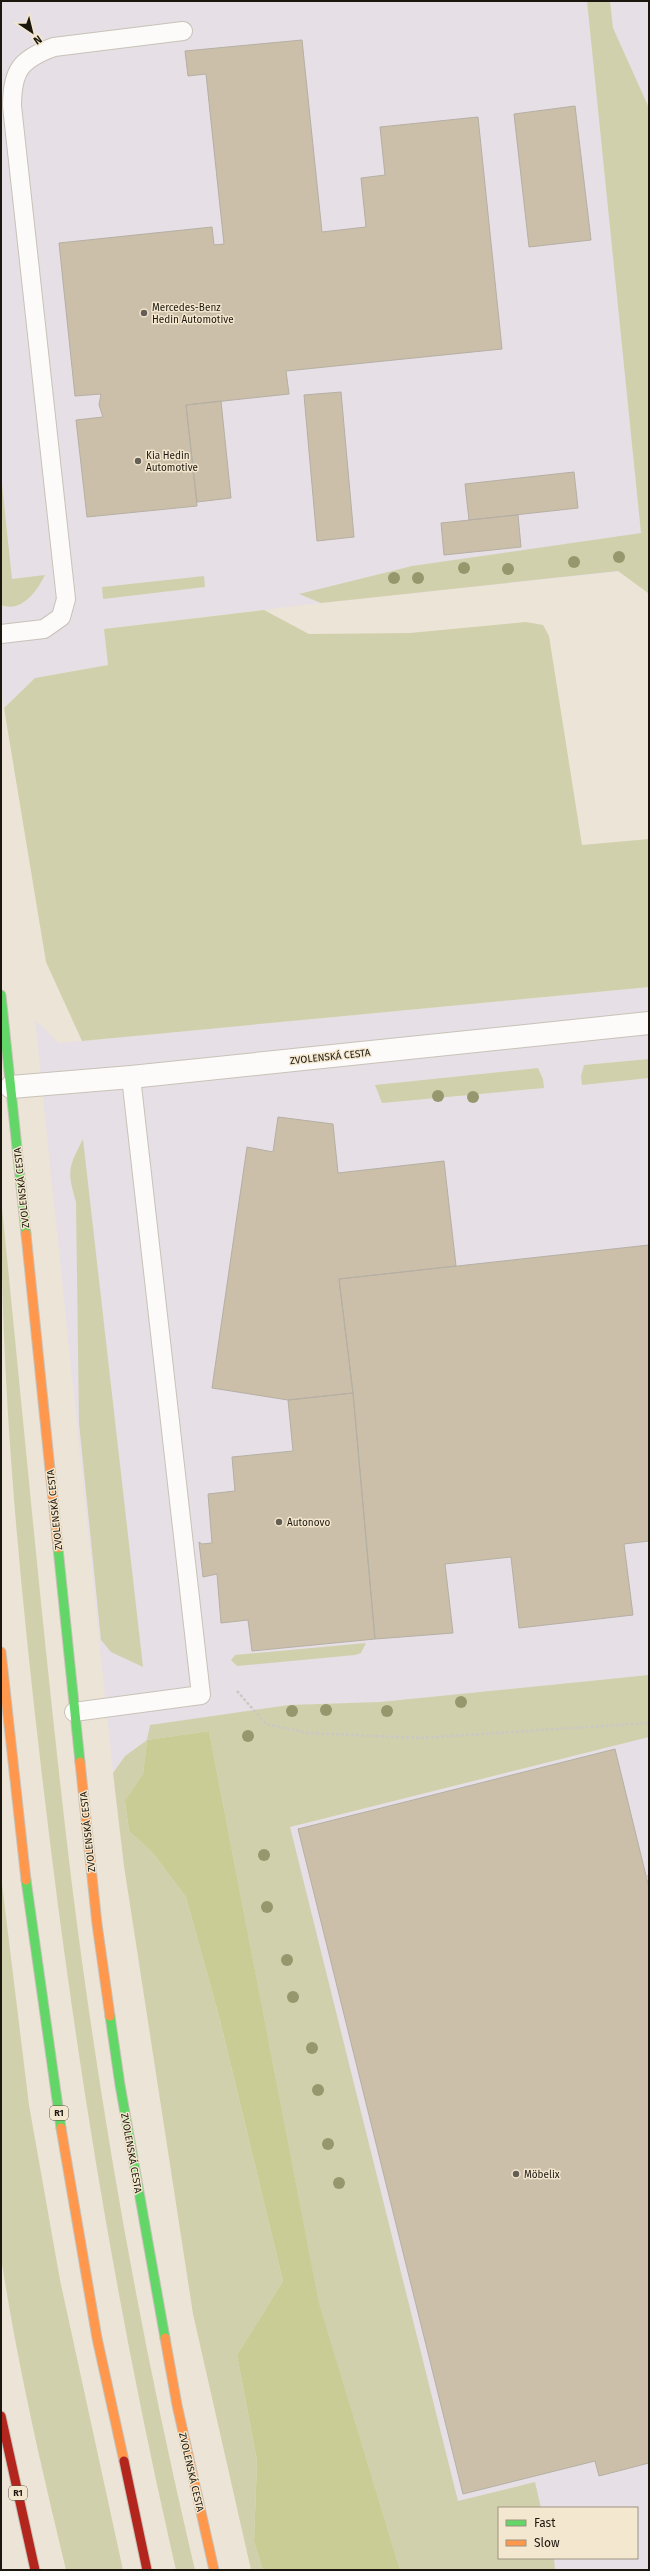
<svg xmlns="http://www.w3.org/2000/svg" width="650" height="2571" font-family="'Fira Sans',sans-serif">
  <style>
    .commercial { fill: #e6dfe5; fill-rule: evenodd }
    .green { fill: #d0d1ac }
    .forest { fill: #c9cc95 }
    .building { fill: #cbbfa9; stroke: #b5afa4 }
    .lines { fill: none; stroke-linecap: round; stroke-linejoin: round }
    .lane-casing { stroke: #c8c2b8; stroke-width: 20 }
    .street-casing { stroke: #c8c2b8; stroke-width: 24 }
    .fast-casing { stroke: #c8c2b8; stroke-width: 11 }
    .slow-casing { stroke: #c8c2b8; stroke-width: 11 }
    .jam-casing { stroke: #c8c2b8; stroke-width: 11 }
    .path { stroke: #cac8c2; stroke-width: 2.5; stroke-dasharray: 3 2; stroke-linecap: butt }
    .lane { stroke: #fcfbf9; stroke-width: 18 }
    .street { stroke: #fcfbf9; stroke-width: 22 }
    .fast { stroke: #63d668; stroke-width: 9 }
    .slow { stroke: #ff974d; stroke-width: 9 }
    .jam { stroke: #b3261e; stroke-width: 9 }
    .tree { fill: #97976d }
    .poi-dot { fill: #645e54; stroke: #f4e7cf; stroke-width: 1.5 }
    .labels { text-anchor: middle; stroke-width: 3; stroke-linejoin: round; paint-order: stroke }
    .shield { fill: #f4e7cf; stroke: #5c5548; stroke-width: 1 }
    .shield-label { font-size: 9px; font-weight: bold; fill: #1b160e }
    .poi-label { font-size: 10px; fill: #1b160e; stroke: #f4e7cf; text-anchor: start }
    .street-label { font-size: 10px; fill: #1b160e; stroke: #f4e7cf }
  </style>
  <rect width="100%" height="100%" fill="#ece4d7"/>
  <path class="commercial" d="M1 1H649V605L644 569 321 603 104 629 108 665 35 678 4 708 1 680V605L4 607 44 576 12 579 1 475Z
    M649 987V2570H400L319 2304 209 1731 147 1740 125 1756 113 1773 35 1020 59 1043ZM499 2508H637V2558H499Z"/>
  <path class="green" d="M587 1H610L613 28 649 108V605L648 593 618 571 321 603 299 594 412 566 641 533Z
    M1 475 12 579 45 575C37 591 22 613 1 605Z
    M204 576 205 587 103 599 102 587Z
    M264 610 309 634 410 633 526 622 543 625 549 636 582 845 649 839V987L82 1041 46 962 4 708 35 678 108 665 104 629Z
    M649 1059V1078L582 1085 581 1076 584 1065Z
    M538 1068 543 1079 544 1088 382 1103 375 1085Z
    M83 1139 143 1667 111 1652 101 1640 79 1423 76 1202C67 1171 68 1168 83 1139Z
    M1 1198C24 1424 44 1651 71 1877 100 2110 141 2342 195 2570H176C115 2305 72 2037 41 1767 19 1578 1 1388 1 1198Z
    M366 1643 361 1653 355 1655 237 1666 231 1660 235 1655Z
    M649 1675V1737L290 1827 458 2501 535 2482 541 2508H499V2558H554L555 2570H400L319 2304 209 1731 147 1740 143 1774 125 1802 129 1831 153 1853 186 1897 220 2020 283 2281 237 2355 257 2461 254 2542 263 2570H251L193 2314 124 1866 113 1773 125 1756 147 1740 150 1725 289 1705 380 1702Z
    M1 1876 29 2105 60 2280 123 2570H66C41 2466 17 2363 1 2257Z"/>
  <path class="forest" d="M209 1731 319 2303 400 2570H263L254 2542 257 2461 237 2355 283 2281 220 2020 186 1897 153 1853 129 1831 125 1801 143 1774 147 1740Z"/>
  <path class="building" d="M302 40 322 232 366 227 361 178 385 175 380 127 478 117 502 349 286 371 289 394 186 405 197 506 87 517 76 420 103 417 99 405 101 394 75 396 59 243 212 227 214 245 224 244 206 74 188 76 185 51Z
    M575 106 591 240 529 247 514 114Z
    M341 392 354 537 317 541 304 395Z
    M221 401 231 498 197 502 186 405Z
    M574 472 578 508 469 520 465 484Z
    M518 515 521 547 444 555 441 523Z
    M278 1117 333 1124 338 1173 444 1161 456 1266 339 1279 353 1393 288 1400 212 1388 247 1147 273 1152Z
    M649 1245V1541L624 1544 633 1615 519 1628 511 1557 445 1564 453 1633 375 1639 353 1393 339 1279Z
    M353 1393 375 1639 252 1651 248 1620 221 1623 217 1574 203 1577 199 1542 202 1544 212 1543 208 1494 235 1491 232 1457 293 1451 288 1400Z
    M615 1749 649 1888V2463L599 2476 595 2461 463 2494 298 1829Z"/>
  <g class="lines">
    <defs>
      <path id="lane" d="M1 634 44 629 61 617 66 599 12 106C12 70 21 59 54 47L183 31
        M74 1712 201 1695 131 1077"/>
      <path id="street" d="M11 1087 131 1077 649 1023"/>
      <path id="fast" d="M1 995 26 1234
        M58 1548 80 1762
        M26 1880 61 2128
        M110 2016 120 2085 165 2338"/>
      <path id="slow" d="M26 1234 58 1548
        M1 1652 26 1880
        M80 1762 97 1924 110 2016
        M61 2128 97 2338 124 2461
        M165 2338 177 2405 214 2570"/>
      <path id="jam" d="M1 2416 35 2570
        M124 2461 147 2570"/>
    </defs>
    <use href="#lane" class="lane-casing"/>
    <use href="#street" class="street-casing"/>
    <use href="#fast" class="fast-casing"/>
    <use href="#slow" class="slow-casing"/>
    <use href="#jam" class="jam-casing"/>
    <path class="path" d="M237 1691 266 1724 308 1733 421 1738 649 1723
      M646 1877 649 1876"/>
    <use href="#lane" class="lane"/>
    <use href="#street" class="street"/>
    <use href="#fast" class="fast"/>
    <use href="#slow" class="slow"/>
    <use href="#jam" class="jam"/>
  </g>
  <g class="tree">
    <circle cx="619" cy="557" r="6"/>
    <circle cx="574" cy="562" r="6"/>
    <circle cx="464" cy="568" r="6"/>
    <circle cx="508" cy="569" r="6"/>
    <circle cx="394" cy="578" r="6"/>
    <circle cx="418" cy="578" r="6"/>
    <circle cx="438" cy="1096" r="6"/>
    <circle cx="473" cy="1097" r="6"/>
    <circle cx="461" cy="1702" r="6"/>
    <circle cx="326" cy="1710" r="6"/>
    <circle cx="292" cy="1711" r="6"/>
    <circle cx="387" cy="1711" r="6"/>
    <circle cx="248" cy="1736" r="6"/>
    <circle cx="264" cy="1855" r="6"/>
    <circle cx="267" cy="1907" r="6"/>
    <circle cx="287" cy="1960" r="6"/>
    <circle cx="293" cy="1997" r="6"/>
    <circle cx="312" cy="2048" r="6"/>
    <circle cx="318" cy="2090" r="6"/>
    <circle cx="328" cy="2144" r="6"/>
    <circle cx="339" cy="2183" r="6"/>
  </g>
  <g class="poi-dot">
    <circle cx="144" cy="313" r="4"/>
    <circle cx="138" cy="461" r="4"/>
    <circle cx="279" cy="1522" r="4"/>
    <circle cx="516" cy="2174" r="4"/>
  </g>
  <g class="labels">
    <g class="shield">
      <rect x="50" y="2106" width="18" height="14" rx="3"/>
      <rect x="9" y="2486" width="18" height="14" rx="3"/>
    </g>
    <g class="shield-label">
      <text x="59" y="2116">R1</text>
      <text x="18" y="2496">R1</text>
    </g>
    <g class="poi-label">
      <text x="152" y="311">Mercedes-Benz<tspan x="152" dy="12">Hedin Automotive</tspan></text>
      <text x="146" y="459">Kia Hedin<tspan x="146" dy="12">Automotive</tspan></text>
      <text x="287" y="1526">Autonovo</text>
      <text x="524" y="2178">Möbelix</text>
    </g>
    <g class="street-label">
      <text transform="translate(330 1056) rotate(-6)" y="4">ZVOLENSKÁ CESTA</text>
      <text transform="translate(21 1188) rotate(-96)" y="4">ZVOLENSKÁ CESTA</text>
      <text transform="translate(54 1510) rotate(-96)" y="4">ZVOLENSKÁ CESTA</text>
      <text transform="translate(87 1832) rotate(-96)" y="4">ZVOLENSKÁ CESTA</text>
      <text transform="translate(132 2153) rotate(80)" y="4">ZVOLENSKÁ CESTA</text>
      <text transform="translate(192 2472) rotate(77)" y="4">ZVOLENSKÁ CESTA</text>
    </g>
  </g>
  <rect width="650" height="2571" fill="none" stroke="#1b160e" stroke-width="4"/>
  <rect x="498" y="2507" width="140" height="52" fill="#f4e7cf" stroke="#9d9382"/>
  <rect x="506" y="2520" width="20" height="6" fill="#63d668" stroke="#9d9382"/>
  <text x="534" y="2527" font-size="12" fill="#1b160e">Fast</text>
  <rect x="506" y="2540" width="20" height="6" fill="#ff974d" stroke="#9d9382"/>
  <text x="534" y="2547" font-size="12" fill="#1b160e">Slow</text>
  <g transform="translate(32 32) rotate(145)" stroke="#f4e7cf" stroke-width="3" paint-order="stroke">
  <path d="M0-3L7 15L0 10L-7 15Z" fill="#1b160e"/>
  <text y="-6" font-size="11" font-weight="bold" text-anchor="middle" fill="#1b160e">N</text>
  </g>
</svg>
